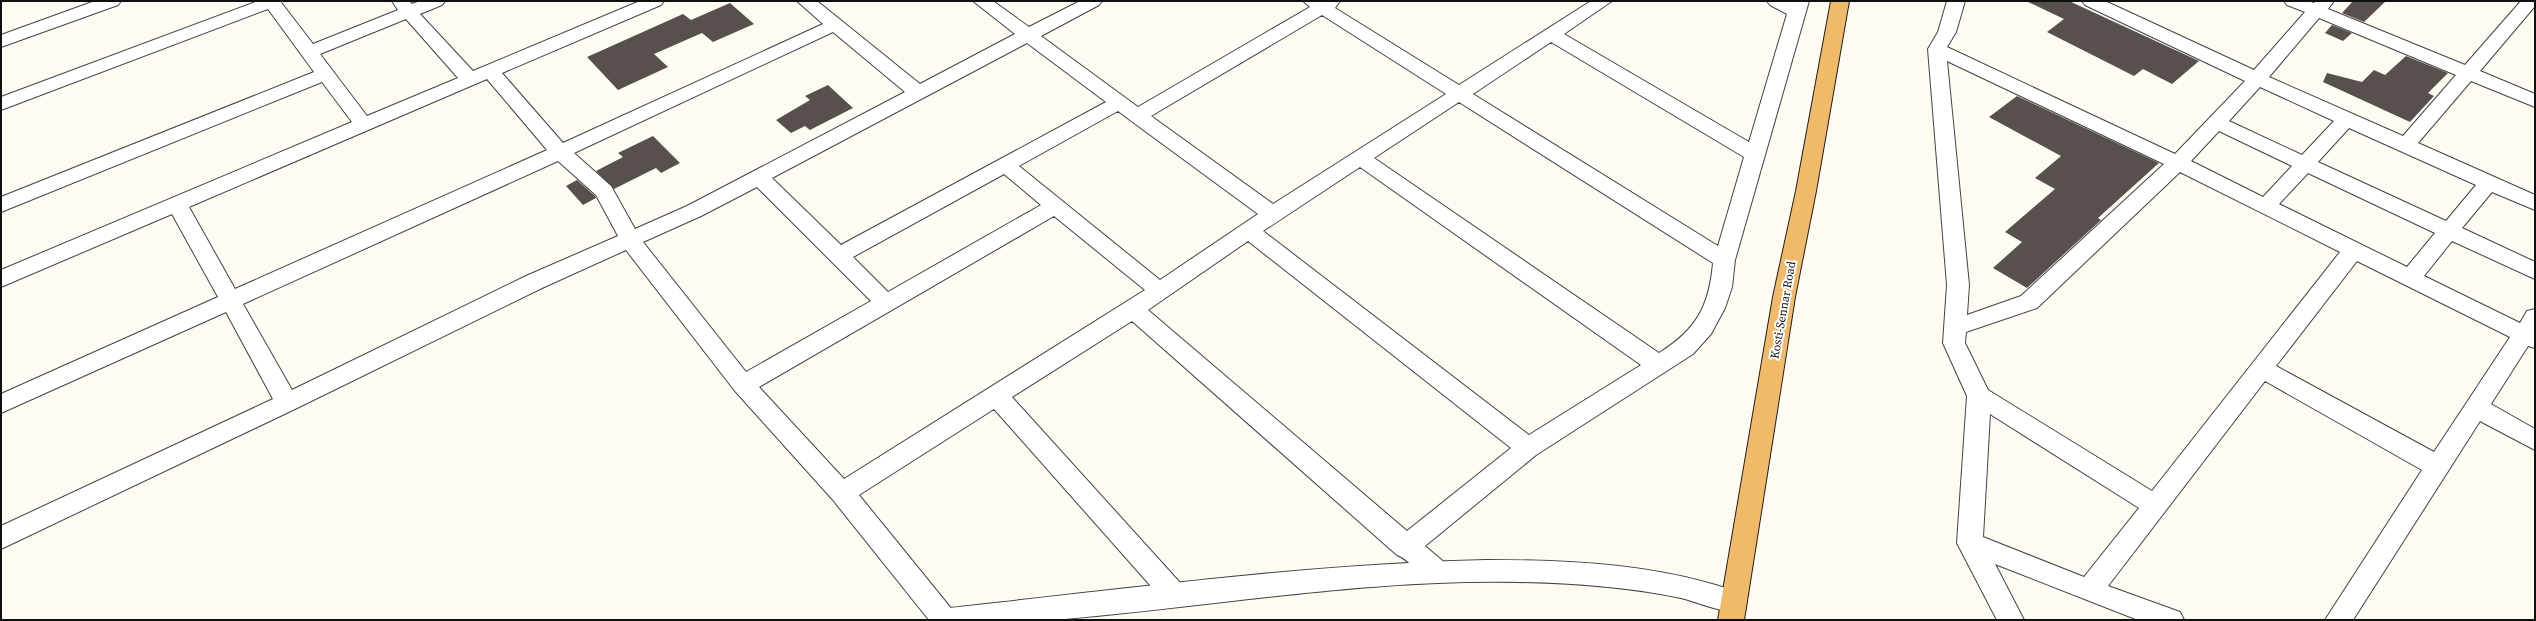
<svg xmlns="http://www.w3.org/2000/svg" width="2536" height="621" font-family="'Source Serif 4',serif">
  <style>
    .building { fill: #58504c }
    .lines { fill: none; stroke-linecap: round; stroke-linejoin: round }
    .minor-casing { stroke: #424242; stroke-width: 2 }
    .tertiary-casing { stroke: #424242; stroke-width: 2 }
    .trunk-casing { stroke: #202020; stroke-width: 2 }
    .minor { fill: #fff; fill-rule: evenodd }
    .tertiary { fill: #fff; fill-rule: evenodd }
    .trunk { fill: #f0ba68; fill-rule: evenodd }
    .labels { text-anchor: middle; stroke-width: 4; stroke-linejoin: round; paint-order: stroke }
    .street-label { font-size: 12px; fill: #0f0f0f; stroke: #fff }
  </style>
  <rect width="100%" height="100%" fill="#fefcf2"/>
  <path class="building" d="M2026 1H2069L2199 61 2172 84 2143 69 2134 76 2047 32 2064 19Z
    M2353 1H2386L2364 22 2342 13Z
    M730 3 754 24 713 42 702 33 654 54 668 67 618 90 587 57 683 14 691 20Z
    M2332 25 2352 33 2343 41 2325 33Z
    M2406 56 2448 73 2428 93 2434 96 2410 122 2323 82 2327 73 2362 82 2374 70 2385 75Z
    M828 85 853 108 810 130 805 126 791 133 776 120 810 100 805 96Z
    M2017 96 2159 163 2098 218 2101 220 2027 288 1993 268 2022 242 2005 232 2055 189 2035 178 2061 156 1989 117Z
    M653 136 680 163 661 173 656 168 614 189 596 171 623 157 618 153Z
    M577 180 595 196 596 198 583 205 566 186Z"/>
  <g class="lines">
    <defs>
      <path id="minor" d="M95 1H121L118 5 1 47V35Z
        M258 1H280L313 44 398 10 392 1H409L412 4 420 1H445L442 5 420 14 473 71 640 1H664L661 5 502 73 563 143 823 24 797 1H817L920 84 1015 34 973 1H993L1029 27 1080 1H1102L1099 5 1041 36 1138 107 1310 7 1303 1H1340L1335 8 1459 85 1591 1H1612L1564 34 1749 142 1787 14 1770 5 1767 1H1809L1735 260 1732 287 1725 308 1711 334 1693 354 1536 455 1425 546 1445 563 1449 571 1445 579C1421 588 1416 562 1397 555L1132 321 1012 397 1183 586 1187 594 1183 602 1174 605 1165 602 994 409 859 495 954 612 958 620H929L833 500 735 391 626 250 542 288 295 409 1 549V526L273 399 226 312 1 413V394L218 297 172 214 1 287V270L352 122 322 82 1 212V197L314 72 268 9 1 110V97ZM1322 15 1446 94 1273 204 1151 116ZM406 19 458 78 367 116 320 54ZM833 32 905 92 687 206 635 229 611 186 574 153ZM1551 42 1744 157 1718 246 1473 94ZM1027 43 1106 102 841 245 772 178ZM487 79 547 150 235 289 189 207ZM1459 102 1713 263C1709 307 1696 330 1659 353L1374 158ZM1118 111 1130 120 1258 214 1160 280 1019 166ZM558 161 596 195 618 236 526 276 292 390 243 304ZM1360 167 1641 365 1529 435 1263 231ZM1004 174 1041 205 888 292 853 257ZM757 187 871 301 746 372 643 242 701 216ZM1054 216 1145 290 844 479 759 387ZM1248 241 1511 448 1407 531 1148 310Z
        M1947 1H1965L1956 32 1947 47 2175 154 2245 81 2085 5 2082 1H2105L2254 70 2305 12 2287 5 2284 1H2308L2314 3 2316 1H2334L2328 9 2465 65 2521 1H2535V6L2480 71 2535 94V107L2471 81 2418 143 2535 195V210L2492 192 2462 228 2535 262V279L2452 241 2424 276 2520 323 2527 311 2535 309V348L2528 346 2491 404 2535 429V450L2480 421 2353 620H2325L2422 470 2265 381 2108 586 2180 612 2184 620H2138L1995 564 2024 620H1997L1957 543 1967 396 1943 343 1947 285 1928 49 1938 32ZM2319 18 2456 75 2403 136 2269 77ZM1947 61 2164 164 2021 296 1967 315 1969 285ZM2260 87 2334 121 2302 155 2229 121ZM2349 128 2476 185 2446 221 2318 162ZM2219 131 2292 166 2263 197 2191 161ZM2180 172 2340 252 2152 491 1988 390 1965 343 1966 332 2037 308ZM2308 173 2435 233 2407 267 2279 204ZM2357 261 2510 337 2434 452 2276 366ZM1990 414 2139 508 2084 577 1983 537Z"/>
      <path id="tertiary" d="M1486 560C1572 560 1661 564 1743 594L1747 602 1743 610C1728 616 1698 602 1681 598 1627 587 1573 583 1518 582 1363 579 1209 607 1054 620 1015 621 975 620 936 620L940 612 949 608C1127 589 1306 564 1486 560Z"/>
      <path id="trunk" d="M1831 1H1849L1816 191 1795 297 1744 620H1718L1773 297 1796 191Z"/>
    </defs>
    <use href="#minor" class="minor-casing"/>
    <use href="#tertiary" class="tertiary-casing"/>
    <use href="#trunk" class="trunk-casing"/>
    <use href="#minor" class="minor"/>
    <use href="#tertiary" class="tertiary"/>
    <use href="#trunk" class="trunk"/>
  </g>
  <g class="labels">
    <g class="street-label">
      <text transform="translate(1783 310) rotate(-80)" y="4">Kosti-Sennar Road</text>
    </g>
  </g>
  <rect width="2536" height="621" fill="none" stroke="#0f0f0f" stroke-width="4"/>
</svg>
